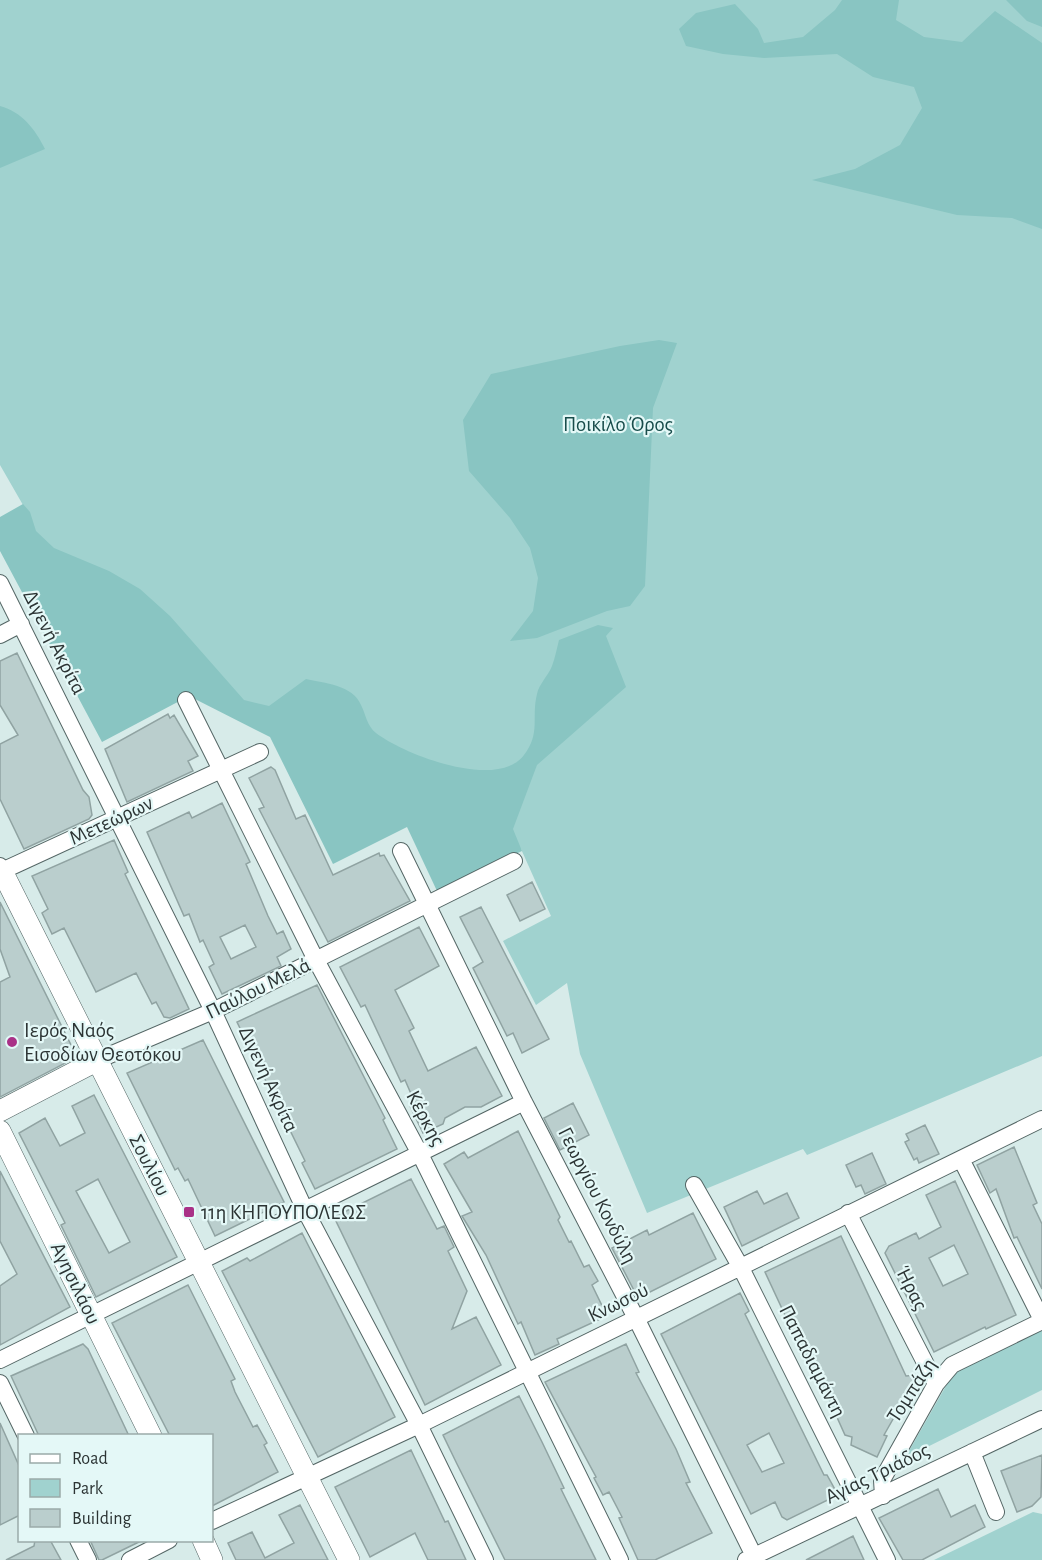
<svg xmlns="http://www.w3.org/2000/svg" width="1042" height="1560" font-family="'Alegreya Sans',sans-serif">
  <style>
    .green { fill: #a0d2cf }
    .forest { fill: #89c5c2 }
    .building { fill: #bacecd; stroke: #90a3a2; stroke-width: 1.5; fill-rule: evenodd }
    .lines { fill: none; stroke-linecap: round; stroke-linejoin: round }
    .minor-casing { stroke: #546665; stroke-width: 18 }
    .tertiary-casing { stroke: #546665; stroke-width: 22 }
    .minor { stroke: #fff; stroke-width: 16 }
    .tertiary { stroke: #fff; stroke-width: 21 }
    .poi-dot { fill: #a93187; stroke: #e4f8f7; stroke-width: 2 }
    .labels { text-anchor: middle; stroke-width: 4.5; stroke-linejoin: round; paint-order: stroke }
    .park-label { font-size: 21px; fill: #184d4b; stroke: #e4f8f7 }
    .street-label { font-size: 21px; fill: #2c3434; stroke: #e4f8f7 }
    .poi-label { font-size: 21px; fill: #2c3434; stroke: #e4f8f7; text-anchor: start }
  </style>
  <rect width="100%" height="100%" fill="#d7ebe9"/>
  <path class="green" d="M0 0H1042V1056L807 1155 803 1149 647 1213 580 1054 567 983 536 1005 503 941 551 916 521 849 189 692 102 739 23 505 0 465Z
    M1042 1329V1390L905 1458 955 1370Z
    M1033 1512 1042 1514V1560H934Z"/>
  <path class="forest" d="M842 0H899L896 20 924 37 962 42 995 11 1042 43V229L1012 218 957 215 812 180 855 169 900 145 922 108 914 87 873 77 837 54 764 58 723 54 686 46 679 29 696 13 735 4 758 29 764 43 803 37 835 10Z
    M1006 0H1042V27L1027 21Z
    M0 106C22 112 35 129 45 149L0 168Z
    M659 340 677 343 653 408 645 586 630 606 607 611 537 638 510 641 533 611 538 578 530 548 510 518 469 471 463 420 491 374 620 346Z
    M23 504 30 512 36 531 54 548 109 571 140 589 170 616 244 700 269 706 306 679C324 683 353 685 361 705 366 715 367 726 376 733 403 754 497 791 524 755 541 733 531 718 537 694 539 684 548 676 552 666 555 658 557 648 559 640L598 625 613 628 606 636 626 687 537 765 513 829 522 851 437 891 407 827 333 864 270 737 189 696 102 742 0 551V517Z"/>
  <path class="building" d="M17 653 83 790 89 797 92 815 89 819 24 849 0 799V744L18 735 0 705V661Z
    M168 714 170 718 174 715 198 756 188 761 193 771 127 802 105 749Z
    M271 767 275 770 296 819 305 815 333 875 379 853 380 856 384 855 410 901 328 942 259 809 264 807 249 778Z
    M222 803 250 862 246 864 268 916 277 934 283 931 291 949 277 957 281 966 222 994 209 967 214 964 203 940 200 942 189 914 184 916 147 832 189 812 192 818ZM245 925 256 947 231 959 220 937Z
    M114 840 128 872 125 874 189 1009 170 1018 164 1017 156 1002 152 1004 136 973 96 992 64 928 52 934 42 913 48 909 32 876Z
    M532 882 545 909 520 921 507 895Z
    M0 902 77 1057 0 1097V982L10 977 0 949Z
    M481 907 549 1039 522 1053 513 1033 507 1036 473 968 483 962 460 917Z
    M419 927 439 966 395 990 414 1028 409 1031 428 1071 476 1047 502 1096 481 1107H465L445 1118 443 1124 423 1133 410 1106 415 1103 405 1080 401 1082 365 1005 361 1007 340 967Z
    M317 985 385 1118 383 1120 397 1149 315 1189 302 1163 305 1161 237 1022Z
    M203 1040 284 1202 215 1236 188 1179 185 1181 178 1168 175 1170 127 1073Z
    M94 1095 177 1257 96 1297 61 1225 65 1223 19 1133 45 1118 60 1146 85 1133 72 1106ZM98 1179 130 1242 109 1253 76 1191Z
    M573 1103 589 1135 560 1150 544 1118Z
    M925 1125 939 1154 919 1163 917 1158 914 1160 905 1142 909 1140 906 1134Z
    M518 1131 560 1217 558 1220 569 1242 571 1241 584 1267 589 1265 598 1281 592 1285 607 1316 557 1339 559 1344 535 1355 521 1322 518 1324 486 1255 462 1216 472 1212 444 1164 464 1152 468 1158Z
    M1014 1147 1037 1203 1033 1205 1042 1224V1289L1017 1237 1014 1238 996 1189 990 1193 977 1165Z
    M872 1153 886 1184 865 1194 861 1185 856 1187 846 1165Z
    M0 1171 70 1307 0 1345V1286L17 1274 0 1241Z
    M411 1179 437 1229 444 1226 454 1247 448 1251 467 1291 452 1329 476 1317 501 1365 425 1405 334 1217Z
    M955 1181 1016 1315 986 1329 985 1327 934 1352 885 1253 889 1246 916 1233 919 1239 941 1227 926 1195ZM954 1245 968 1274 943 1286 929 1258Z
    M757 1191 764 1204 787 1193 799 1218 742 1246 724 1207Z
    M693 1213 716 1259 638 1298 612 1248 647 1230 649 1235Z
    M302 1233 395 1417 318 1457 222 1271 247 1258 250 1261Z
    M841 1236 906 1376 918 1375 884 1435 887 1436 877 1457 851 1445 852 1437 845 1435 822 1384 818 1386 765 1272Z
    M188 1285 235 1379 231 1381 235 1392 253 1427 257 1425 267 1443 264 1445 278 1472 212 1506V1436H170L112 1323Z
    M740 1293 749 1311 745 1314 824 1475H827L838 1495 787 1520 782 1517 775 1502 751 1514 661 1334ZM769 1433 784 1463 762 1472 747 1445Z
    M83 1344 88 1349 129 1436H39L11 1376Z
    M626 1344 639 1372 636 1373 676 1449 690 1482 686 1483 712 1533 655 1560H638L619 1518 622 1517 609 1492 603 1495 594 1478 596 1477 545 1382Z
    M519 1396 542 1442 564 1488 561 1489 596 1560H505L457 1464 443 1435Z
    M0 1423 20 1468V1515L0 1525Z
    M411 1450 445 1522 448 1521 466 1560H428L415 1533 370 1557 335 1487Z
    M1042 1455 1041 1497 1032 1506 1017 1512 1001 1471Z
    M938 1489 951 1517 975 1505 985 1527 922 1560H903L879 1518Z
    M300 1505 328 1560H236L228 1543 252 1532 265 1558 294 1543 279 1515Z
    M853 1536 864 1560H806Z
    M35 1540H50L61 1560H6L34 1546Z
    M90 1540H143L102 1560H99Z"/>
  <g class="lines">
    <defs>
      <path id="minor" d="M0 583 213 1011 305 1210 419 1425 485 1560
        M0 635 21 624
        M186 700 316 960 420 1154 620 1560
        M401 851 524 1102 636 1318 756 1560
        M0 866 2 871 260 752
        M98 1060 213 1011 514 861
        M961 1159 1042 1320
        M694 1185 740 1266 887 1560
        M848 1213 936 1384
        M0 1360 524 1102
        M0 1383 26 1436
        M972 1452 996 1512
        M883 1496 882 1480 936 1384 952 1365 1042 1321
        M212 1521 419 1425 1042 1119
        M78 1540 88 1560
        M130 1560 169 1540
        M746 1560 1042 1419"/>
      <path id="tertiary" d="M0 872 2 871 349 1560
        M0 1111 98 1060
        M0 1131 151 1436
        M203 1540 212 1560"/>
    </defs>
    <use href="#minor" class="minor-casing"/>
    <use href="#tertiary" class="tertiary-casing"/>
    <use href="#minor" class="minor"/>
    <use href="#tertiary" class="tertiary"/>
  </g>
  <g class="poi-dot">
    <circle cx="12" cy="1042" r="6"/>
    <rect x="183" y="1206" width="12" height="12" rx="3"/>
  </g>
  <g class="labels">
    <g class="park-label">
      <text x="618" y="431">Ποικίλο Όρος</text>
    </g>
    <g class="street-label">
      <text transform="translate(55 642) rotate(63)" y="7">Διγενή Ακρίτα</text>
      <text transform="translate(111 820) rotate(-25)" y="7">Μετεώρων</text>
      <text transform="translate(258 988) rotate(-26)" y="7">Παύλου Μελά</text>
      <text transform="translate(269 1079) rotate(65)" y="7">Διγενή Ακρίτα</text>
      <text transform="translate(426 1118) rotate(62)" y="7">Κέρκης</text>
      <text transform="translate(150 1165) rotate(63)" y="7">Σουλίου</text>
      <text transform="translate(598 1195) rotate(63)" y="7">Γεωργίου Κονδύλη</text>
      <text transform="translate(76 1283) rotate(64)" y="7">Αγησιλάου</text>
      <text transform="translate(912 1288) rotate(63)" y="7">Ήρας</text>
      <text transform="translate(618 1302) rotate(-26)" y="7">Κνωσού</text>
      <text transform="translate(813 1361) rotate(63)" y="7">Παπαδιαμάντη</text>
      <text transform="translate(911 1390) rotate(-57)" y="7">Τομπάζη</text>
      <text transform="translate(877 1473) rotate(-26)" y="7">Αγίας Τριάδος</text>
    </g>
    <g class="poi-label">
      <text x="24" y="1037">Ιερός Ναός<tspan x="24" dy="24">Εισοδίων Θεοτόκου</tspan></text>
      <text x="201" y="1219">11η ΚΗΠΟΥΠΟΛΕΩΣ</text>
    </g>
  </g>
  <rect x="18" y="1434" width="195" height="108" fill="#e4f8f7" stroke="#9aaaa9" stroke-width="1.5"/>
  <rect x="30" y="1454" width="30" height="9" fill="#ffffff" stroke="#9aaaa9" stroke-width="1.5"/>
  <text x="72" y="1464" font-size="18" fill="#2c3434">Road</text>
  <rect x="30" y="1479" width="30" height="18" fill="#a0d2cf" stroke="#9aaaa9" stroke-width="1.5"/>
  <text x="72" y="1494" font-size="18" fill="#2c3434">Park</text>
  <rect x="30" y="1509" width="30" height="18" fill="#bacecd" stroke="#9aaaa9" stroke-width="1.5"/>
  <text x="72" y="1524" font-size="18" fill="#2c3434">Building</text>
</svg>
